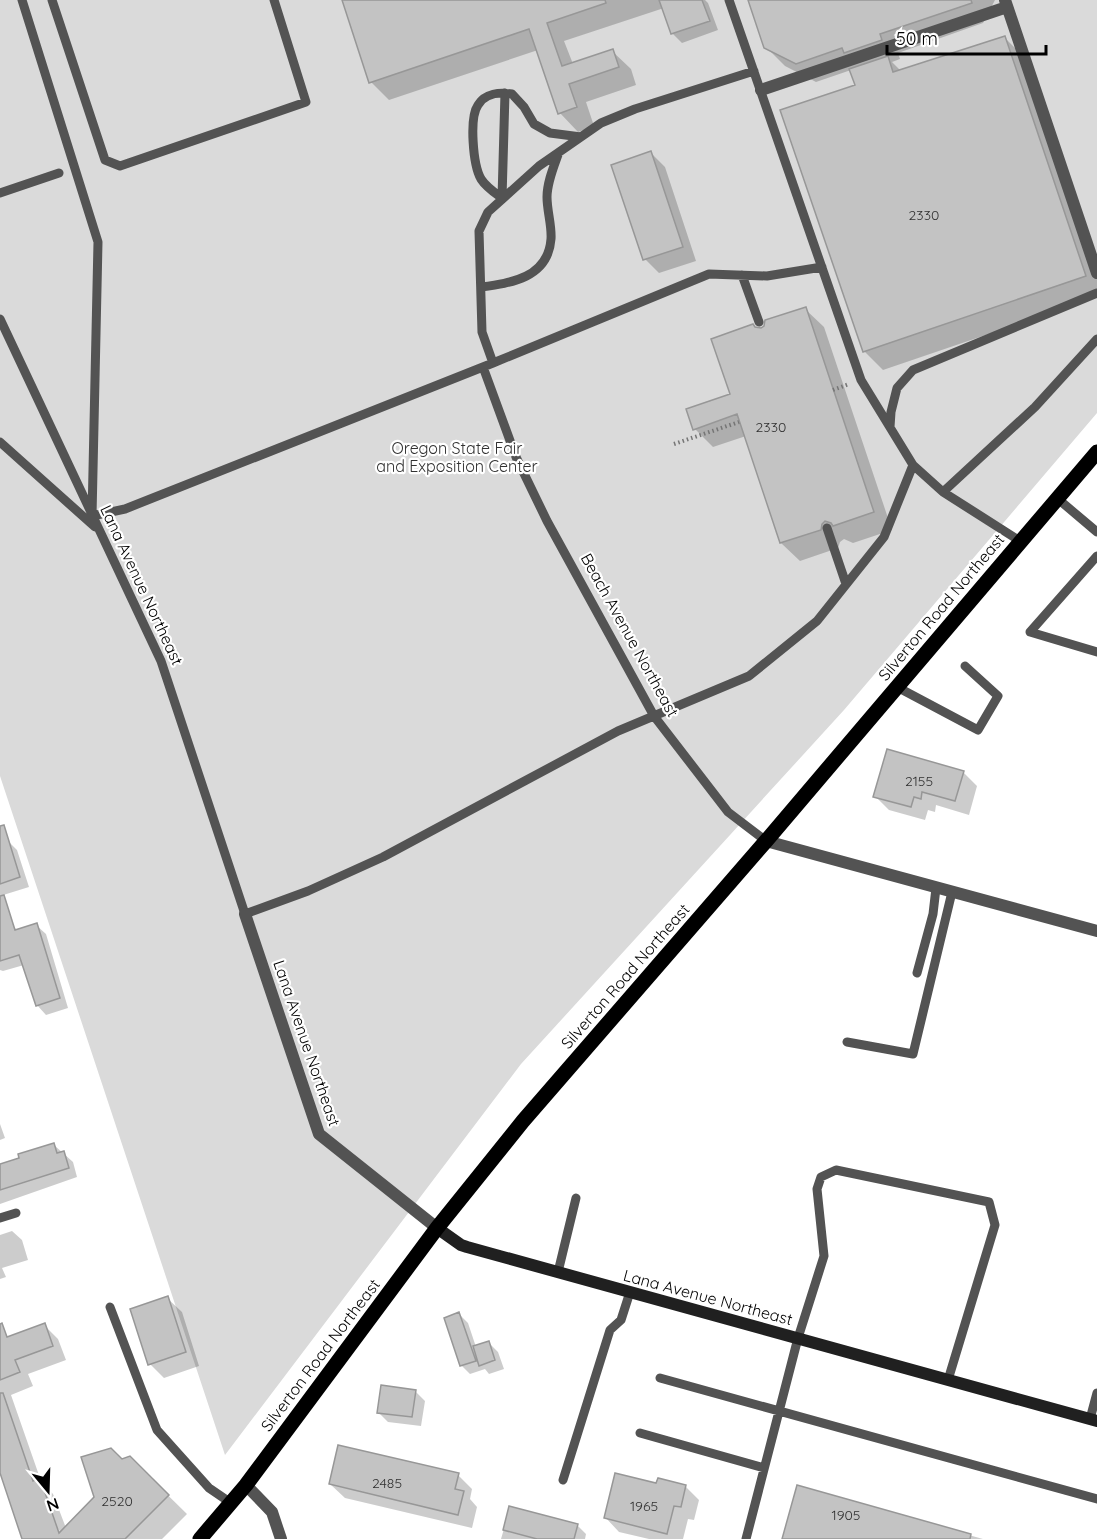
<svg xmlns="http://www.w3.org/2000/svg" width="1097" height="1539" font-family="Quicksand,sans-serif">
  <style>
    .green { fill: #dadada }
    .shadow { fill: #0003 }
    .building { fill: #c3c3c3; stroke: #979797; stroke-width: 1.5 }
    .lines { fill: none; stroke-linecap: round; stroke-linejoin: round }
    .path { stroke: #757575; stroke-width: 4; stroke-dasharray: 1.5 3; stroke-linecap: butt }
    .lane { stroke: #535353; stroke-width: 9 }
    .street { stroke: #535353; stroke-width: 12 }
    .secondary { stroke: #202020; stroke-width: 12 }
    .primary { stroke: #000; stroke-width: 15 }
    .labels { text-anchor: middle; stroke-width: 4.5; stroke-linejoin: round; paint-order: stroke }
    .number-label { font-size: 14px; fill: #313131 }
    .park-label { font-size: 16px; fill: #313131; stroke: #fff }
    .street-label { font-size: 16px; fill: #000; stroke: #fff }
  </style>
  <rect width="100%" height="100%" fill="#fff"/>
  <path class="green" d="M0 0H1097V413L844 710 521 1064 225 1455 0 776Z"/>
  <path class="shadow" d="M344 0H705L708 3 718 30 682 43 673 34 664 8 564 41 573 64 612 51 631 69 636 85 586 102 594 126 578 132 560 113 538 50 389 100 371 82Z
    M750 0H995L983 23 898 53 900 59 892 62 901 71 1004 37 1023 56 1097 274V297L883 370 864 351 857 86 851 70 816 82 785 66 766 47Z
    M651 153 665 167 696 261 659 273 645 259Z
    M805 309 824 327 892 530 853 543 844 539 840 542 838 548 800 561 781 543 746 436 713 447 695 429 732 395 761 330Z
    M963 772 977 786 969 815 936 805 935 812 928 810 925 820 889 810 875 796Z
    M8 841 17 850 29 887 0 896V843Z
    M12 925 18 931 36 925 46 934 68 1008 46 1015 37 1005 24 965 3 971 0 970V929Z
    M0 1124 5 1138 0 1140Z
    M54 1145 73 1162 77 1177 0 1204V1166Z
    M12 1231 22 1240 28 1260 2 1268 6 1277 0 1279V1235Z
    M167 1298 182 1312 199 1366 164 1378 150 1364Z
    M459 1314 468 1323 476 1347 489 1343 498 1352 504 1369 489 1374 485 1369 470 1374 461 1365Z
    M44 1325 58 1339 66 1360 28 1374 33 1386 11 1395 41 1481 53 1494 66 1528 96 1498 122 1460 130 1458 187 1514 162 1539H68L30 1502 47 1539H24L0 1468V1339L2 1341Z
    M415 1391 425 1401 421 1426 388 1422 379 1413Z
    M458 1475 472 1489 470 1499 477 1507 472 1528 345 1498 330 1484Z
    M658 1485 685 1486 699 1500 694 1520 688 1519 683 1539H649L619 1532 605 1517Z
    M798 1487 983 1539H783Z
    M510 1508 577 1525 586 1534 585 1539H501Z"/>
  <path class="building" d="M342 0H605L606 3 547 23 562 66 613 49 619 67 569 84 577 107 558 114 529 29 369 83Z
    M659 0H702L710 21 671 34Z
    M748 0H971L972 3 880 34 882 40 844 53 842 48 796 64 764 48Z
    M1005 36 1086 276 863 352 780 110 855 85 849 69 888 56 893 72Z
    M651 151 683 247 643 260 611 165Z
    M806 307 874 512 833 526 831 523 825 521 822 524 821 530 780 543 737 414 693 430 686 409 730 394 711 339 753 324 755 327 761 328 764 326 765 320Z
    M887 749 964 771 955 801 922 792 921 799 914 797 911 807 873 797Z
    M4 825 20 877 0 884V826Z
    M4 895 15 930 37 923 60 998 36 1006 19 955 0 961V896Z
    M54 1143 57 1153 64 1151 69 1168 0 1190V1164L19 1158 18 1154Z
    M168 1296 186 1352 148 1365 130 1309Z
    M459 1312 476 1361 460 1366 444 1318Z
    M2 1323 7 1337 45 1323 53 1346 15 1360 20 1372 0 1380V1324Z
    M489 1341 495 1360 479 1366 473 1346Z
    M381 1385 416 1390 412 1417 377 1413Z
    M0 1393H3L33 1481 40 1478 59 1533 94 1497 81 1457 111 1448 122 1459 130 1456 169 1495 125 1539H22L0 1473Z
    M338 1445 459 1473 455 1489 464 1491 458 1515 329 1484Z
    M615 1473 656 1483 658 1478 686 1485 681 1507 674 1506 667 1534 604 1518Z
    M797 1485 971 1534 970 1539H782Z
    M509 1506 578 1524 574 1539H537L503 1530Z"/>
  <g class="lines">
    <path class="path" d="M833 390 849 384
      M674 444 739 422"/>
    <path class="lane" d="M22 0 98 242 92 516 125 509 493 363 709 274 767 276 822 267
      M52 0 105 160 120 166 306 102 274 0
      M729 0 861 380 913 465 943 492 1020 541
      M0 193 59 173
      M502 198C495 193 486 187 481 179 473 165 469 118 478 105 485 93 500 92 512 94L524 107 534 124 550 133 581 137
      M502 198 505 93
      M742 275 759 322
      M481 287C511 283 548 278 551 239 552 226 547 211 547 197 547 182 554 166 559 152
      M0 319 161 661 245 914 308 891 383 857 618 731 749 676 817 621 884 537 913 465
      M493 363 482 332 479 231 488 212 539 166 601 123 635 109 754 71
      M483 367 516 457 547 521 654 716 728 812 766 841
      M890 427 891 412 897 388 913 370 1097 293
      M0 442 95 527
      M943 492 1035 407 1097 339
      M1058 499 1097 532
      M827 528 846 584
      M1097 556 1030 632 1097 652
      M897 687 978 730 998 696 965 666
      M917 973 933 914 936 888
      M847 1042 913 1054 952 892
      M0 1218 16 1213
      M558 1272 576 1198
      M110 1307 157 1430 209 1488 231 1503
      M660 1378 1097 1499
      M1090 1419 1097 1393
      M640 1433 764 1468
      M563 1480 610 1330 621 1320 630 1292
      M746 1539 798 1338 824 1256 817 1189 821 1177 836 1170 989 1202 995 1225 948 1380"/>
    <path class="street" d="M1005 0 1097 273
      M761 90 1007 7
      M766 841 1097 931
      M245 914 319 1134 437 1228
      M246 1485 272 1512 281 1539"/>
    <path class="secondary" d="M437 1228 461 1245 467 1247 1097 1421"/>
    <path class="primary" d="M200 1539 246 1485 437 1228 523 1121 766 841 1097 452"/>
  </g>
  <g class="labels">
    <g class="number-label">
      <text x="924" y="220">2330</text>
      <text x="771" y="432">2330</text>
      <text x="919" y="786">2155</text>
      <text x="387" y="1488">2485</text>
      <text x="117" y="1506">2520</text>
      <text x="644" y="1511">1965</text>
      <text x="846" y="1520">1905</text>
    </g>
    <g class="park-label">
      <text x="457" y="454">Oregon State Fair<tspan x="457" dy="18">and Exposition Center</tspan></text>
    </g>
    <g class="street-label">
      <text transform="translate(142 585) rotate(65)" y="6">Lana Avenue Northeast</text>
      <text transform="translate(941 607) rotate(-50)" y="6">Silverton Road Northeast</text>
      <text transform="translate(630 635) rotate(61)" y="6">Beach Avenue Northeast</text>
      <text transform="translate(625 976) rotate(-49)" y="6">Silverton Road Northeast</text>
      <text transform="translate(307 1043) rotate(71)" y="6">Lana Avenue Northeast</text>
      <text transform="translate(708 1297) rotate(15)" y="6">Lana Avenue Northeast</text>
      <text transform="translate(320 1355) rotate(-53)" y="6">Silverton Road Northeast</text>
    </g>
  </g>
  <g transform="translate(48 1491) rotate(161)" stroke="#ffffff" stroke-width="4.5" paint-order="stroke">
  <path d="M0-4.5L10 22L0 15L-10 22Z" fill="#000000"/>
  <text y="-9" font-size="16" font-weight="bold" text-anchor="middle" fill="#000000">N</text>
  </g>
  <path d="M887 45v9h159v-9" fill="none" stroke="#000000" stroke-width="3"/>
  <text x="896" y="45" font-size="18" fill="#000000" stroke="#ffffff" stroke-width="4.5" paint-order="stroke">50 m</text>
</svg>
